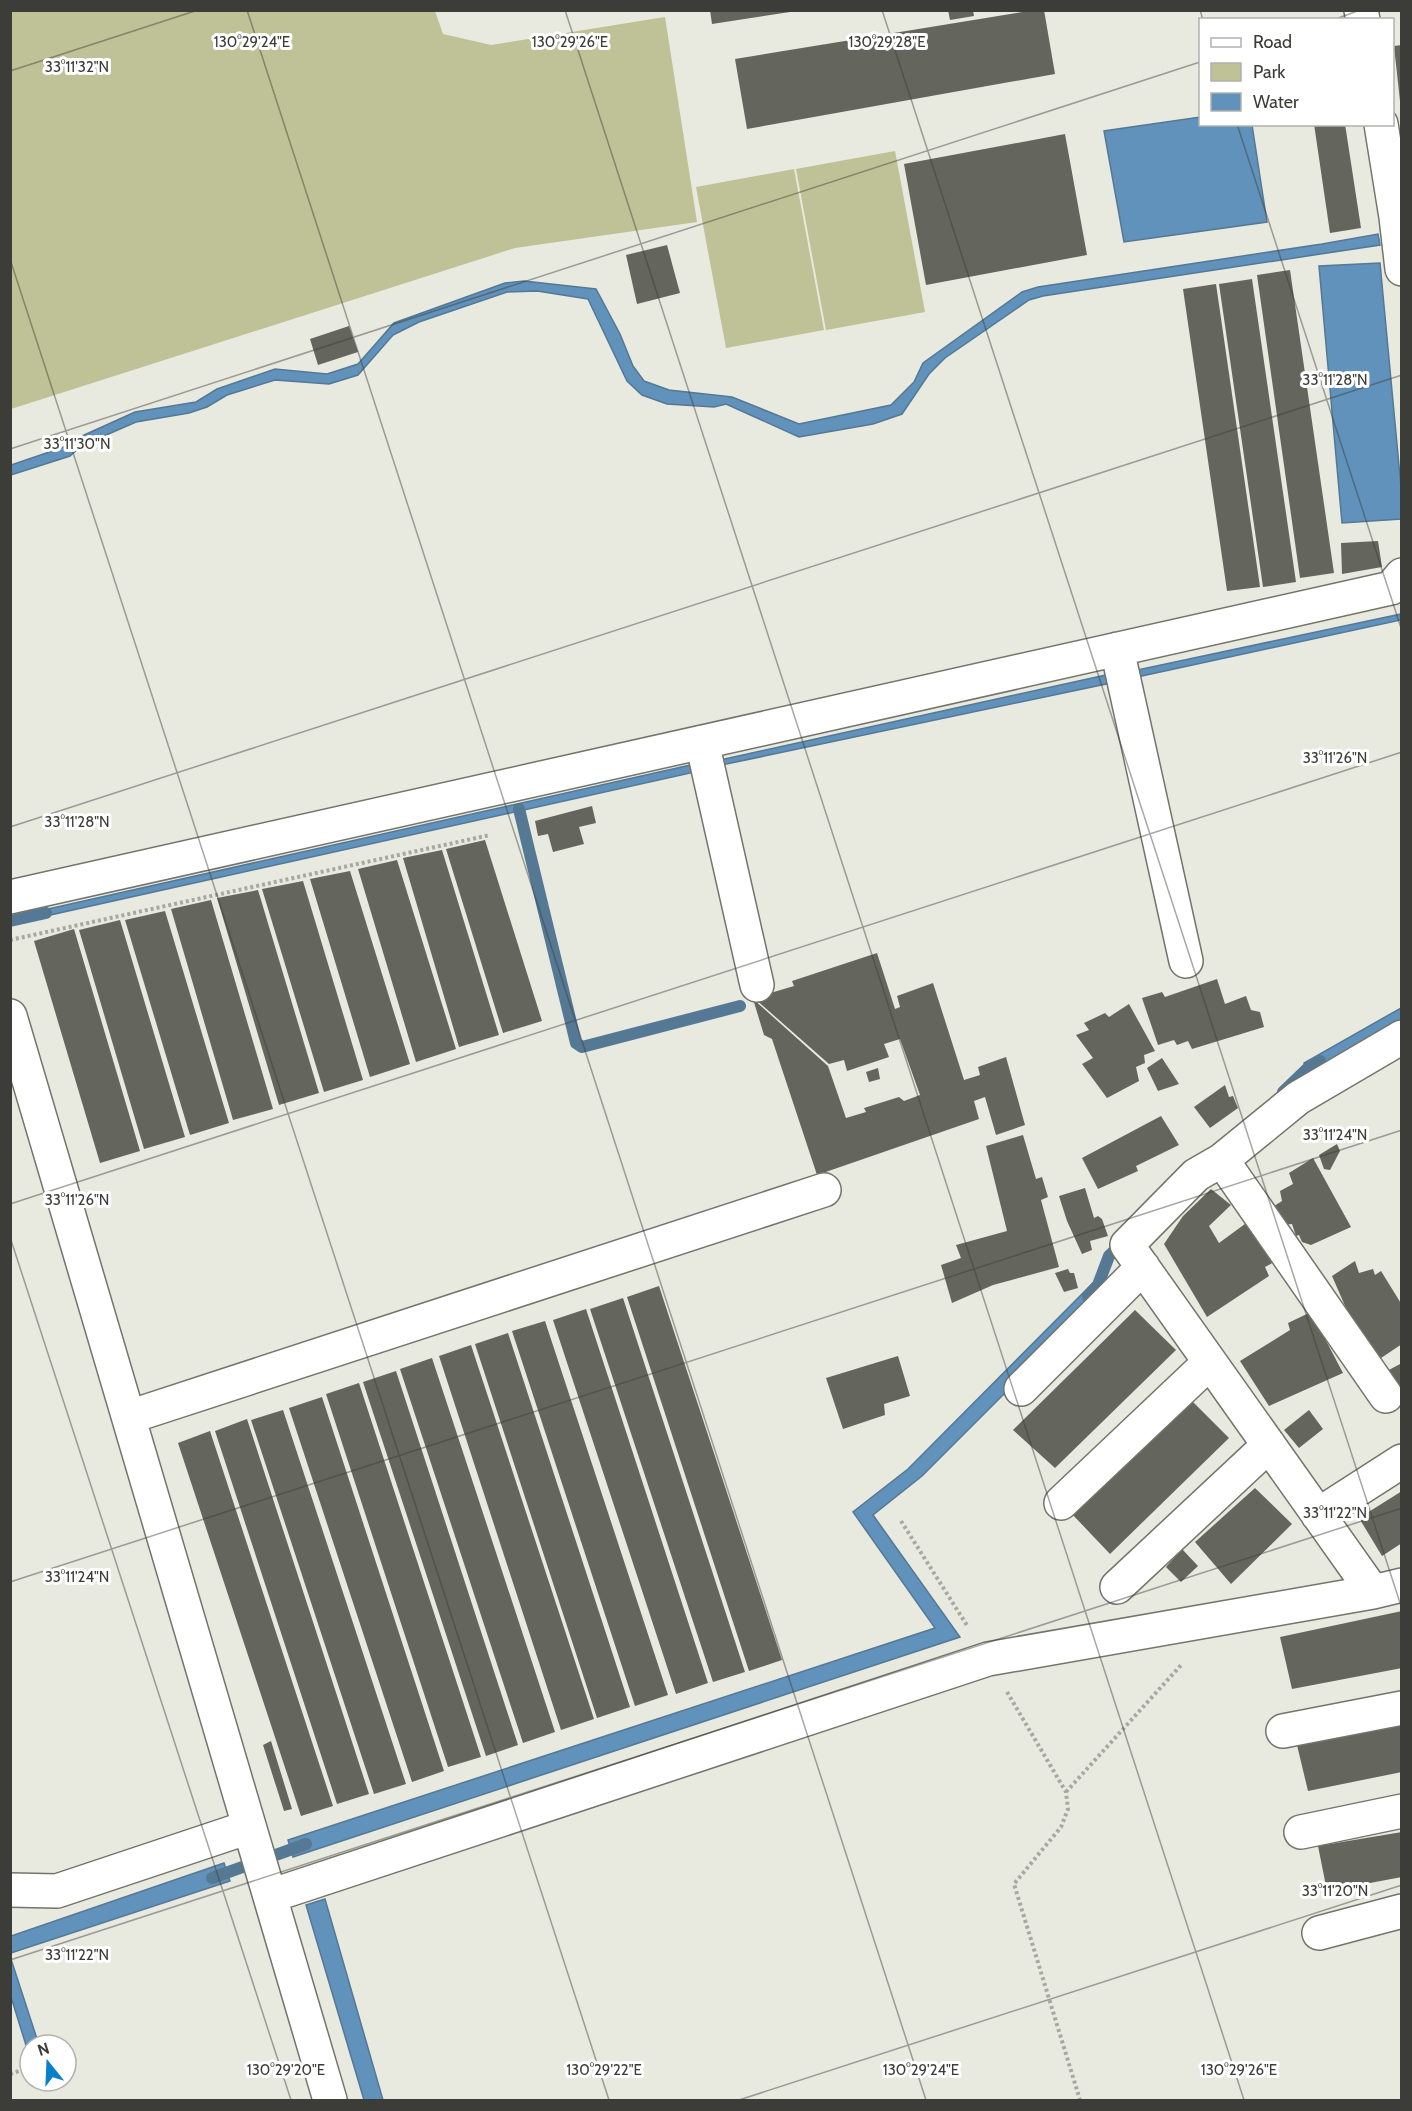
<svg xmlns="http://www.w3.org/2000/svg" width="1412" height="2111" font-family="Cabin,sans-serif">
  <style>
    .green { fill: #bfc196 }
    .water { fill: #6092bb; stroke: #557894; stroke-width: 1.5 }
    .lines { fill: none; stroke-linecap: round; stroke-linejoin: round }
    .stream { stroke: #557894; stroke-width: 12 }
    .building { fill: #64655c }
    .minor-casing { stroke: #74746b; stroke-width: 36 }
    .path { stroke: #a7a8a0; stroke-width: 4; stroke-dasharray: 3 3; stroke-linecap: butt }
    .minor { stroke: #fff; stroke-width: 33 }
    .ticks { fill: none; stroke: #3c3c38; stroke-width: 1.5; stroke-opacity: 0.45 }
    .ticks-label { font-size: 15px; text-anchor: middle; fill: #3c3c38; stroke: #fff; stroke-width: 6; stroke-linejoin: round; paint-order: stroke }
  </style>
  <rect width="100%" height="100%" fill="#e8e9df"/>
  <path class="green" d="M11 10 435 11 443 34 491 45 665 17 697 222 515 248 11 409Z
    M895 151 925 312 826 330 796 169Z
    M794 169 824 330 726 348 696 187Z"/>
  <path class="water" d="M1200 117V124L1252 125 1267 222 1124 242 1104 131Z
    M1378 234 1380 245 1043 296 1029 300 945 358 929 374 902 414 873 424 799 437 726 404 714 407 667 404 642 395 627 381 588 299 537 291 507 292 419 322 393 335 358 375 329 384 275 380 227 395 207 407 189 413 136 422 81 446 70 456 11 475V465L64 447 82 436 135 412 196 402 217 389 275 369 327 374 358 364 394 323 505 283 524 281 596 289 620 334 633 366 644 381 669 390 732 397 799 424 891 405 914 382 923 363 1022 292 1038 287 1322 244Z
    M1380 263 1401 487V519L1342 523 1319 266Z
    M1401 614V620L1137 677V670Z
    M1110 674 1106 684 722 765 720 760Z
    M695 764V772L32 919 30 913Z
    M1401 1008V1024L1311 1076 1304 1063Z
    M1095 1281 1108 1290 922 1476 873 1515 960 1637 293 1857 288 1840 935 1628 853 1512 908 1469Z
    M224 1863 230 1881 11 1953V1936Z
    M325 1899 383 2100H364L306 1905Z
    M10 1956 39 2045H30V2058L11 1997Z"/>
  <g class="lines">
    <path class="stream" d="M519 809 576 1043 582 1047 740 1006
      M10 921 46 913
      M1283 1092 1310 1066 1320 1061
      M1088 1296 1098 1285 1109 1256 1124 1242
      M212 1878 306 1844"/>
  </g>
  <path class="building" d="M710 10H790V12L712 24Z
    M948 10H973L974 16 950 20Z
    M1035 10H1044L1055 74 747 129 735 59Z
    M1402 45V101H1400L1394 46Z
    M1314 124H1345L1361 228 1330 233Z
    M1065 134 1087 255 926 285 904 164Z
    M667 245 680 293 637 304 626 255Z
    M1290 270 1334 573 1300 578 1257 275Z
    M1252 279 1296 582 1263 587 1219 284Z
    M1216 284 1260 587 1227 591 1183 289Z
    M349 326 358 352 318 365 310 339Z
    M1378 541 1382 567 1342 574 1341 543Z
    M592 806 596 823 579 827 584 844 553 852 548 834 538 836 535 821Z
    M485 840 542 1021 503 1033 446 849Z
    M442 850 499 1035 459 1047 403 858Z
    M397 860 456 1049 416 1062 358 869Z
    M350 871 410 1064 370 1077 310 879Z
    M303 881 363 1080 324 1092 262 889Z
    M258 890 319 1093 279 1105 217 898Z
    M211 900 273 1109 233 1120 171 909Z
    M165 911 229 1123 190 1135 125 920Z
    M120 920 185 1137 144 1149 79 930Z
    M74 929 140 1151 100 1163 34 941Z
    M877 953 895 1009 900 1007 897 996 933 983 964 1080 980 1075 978 1067 1006 1057 1025 1125 996 1135 985 1097 974 1101 979 1119 817 1175 772 1039 764 1035 753 999 828 1066 846 1118 866 1112 864 1108 899 1097 904 1101 920 1095 900 1039 884 1044 889 1057 847 1071 844 1060 829 1064 754 998 794 986 792 981Z
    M1217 979 1225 1004 1246 996 1251 1010 1260 1012 1264 1027 1192 1049 1188 1041 1177 1045 1174 1040 1158 1045 1142 998 1162 992 1165 997Z
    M1129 1004 1155 1051 1144 1055 1145 1063 1136 1067 1139 1081 1107 1098 1082 1064 1093 1058 1076 1035 1089 1030 1084 1023 1105 1013 1109 1017Z
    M1162 1058 1179 1084 1158 1091 1147 1068Z
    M878 1068 880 1079 869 1082 866 1072Z
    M1225 1085 1229 1097 1233 1096 1238 1108 1210 1128 1194 1107Z
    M1161 1116 1179 1145 1136 1166 1138 1171 1098 1189 1082 1158Z
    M1023 1135 1036 1179 1042 1177 1048 1197 1041 1200 1059 1267 993 1285 952 1303 941 1265 961 1258 956 1245 1007 1231 986 1146Z
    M1337 1144 1340 1151 1330 1170 1324 1169 1319 1155Z
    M1313 1158 1351 1227 1311 1245 1302 1242 1299 1235 1296 1236 1292 1224 1279 1225 1274 1206 1282 1201 1280 1191 1293 1184 1289 1173Z
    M1085 1188 1094 1218 1098 1216 1102 1219 1108 1236 1090 1241 1092 1250 1082 1254 1067 1221 1059 1196Z
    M1211 1189 1231 1205 1209 1226 1219 1243 1249 1221 1276 1261 1265 1267 1269 1276 1207 1317 1164 1244 1183 1216Z
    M1355 1261 1359 1273 1373 1269 1375 1275 1381 1271 1402 1305V1344L1375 1362 1349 1315 1332 1276Z
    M1068 1269 1070 1273H1074L1078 1288 1064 1292 1055 1273Z
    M659 1286 782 1660 749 1671 627 1297Z
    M623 1298 745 1672 713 1682 590 1309Z
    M586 1309 708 1683 676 1694 553 1320Z
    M1135 1310 1176 1350 1055 1468 1013 1430Z
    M1311 1312 1343 1373 1269 1406 1240 1361 1290 1330 1288 1323Z
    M545 1321 668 1695 635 1706 512 1331Z
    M508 1333 630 1707 597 1718 475 1344Z
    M471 1345 594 1719 561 1730 439 1356Z
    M898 1356 910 1396 884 1404 885 1415 843 1429 826 1378Z
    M432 1358 555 1732 523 1743 400 1369Z
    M1402 1363V1397L1385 1372Z
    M396 1371 518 1745 486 1756 363 1382Z
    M359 1383 481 1757 448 1767 326 1394Z
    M322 1397 444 1771 412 1782 289 1408Z
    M1193 1402 1229 1438 1110 1554 1072 1514Z
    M283 1410 406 1784 374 1794 251 1420Z
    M1309 1410 1323 1429 1299 1448 1284 1430Z
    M247 1419 369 1794 337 1804 215 1431Z
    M210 1431 333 1806 301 1816 178 1443Z
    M1255 1488 1292 1524 1231 1584 1195 1542Z
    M1402 1491V1543L1382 1556 1359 1518Z
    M1182 1549 1198 1566 1181 1582 1166 1567Z
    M1402 1611V1668L1292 1689 1280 1637Z
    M1402 1723V1772L1308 1791 1297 1745Z
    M271 1741 292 1809 284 1811 263 1745Z
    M1402 1832V1877L1327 1891 1318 1846Z"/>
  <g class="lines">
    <defs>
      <path id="minor" d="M1361 10 1363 20
        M1381 124 1396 217 1402 269
        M1117 649 1186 961
        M702 742 757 985
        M10 897 1391 588 1402 575
        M10 1016 330 2100
        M1222 1160 1386 1396
        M1021 1389 1143 1267
        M129 1417 824 1190
        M1061 1503 1210 1362
        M1318 1515 1402 1461
        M1117 1587 1269 1445
        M1373 1592 1127 1245 1196 1175 1222 1160 1298 1098 1402 1037
        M1283 1731 1402 1708
        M1301 1832 1402 1811
        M10 1890 57 1891 249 1827
        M270 1896 988 1659 1373 1592 1402 1585
        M1319 1933 1402 1911"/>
    </defs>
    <use href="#minor" class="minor-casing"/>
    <path class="path" d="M10 940 490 835
      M901 1521 968 1627
      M1007 1692 1066 1792 1068 1809 1061 1827 1014 1884 1080 2100
      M1066 1792 1182 1664
      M10 2074 19 2071"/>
    <use href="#minor" class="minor"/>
  </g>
  <path class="ticks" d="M247 10 926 2100M565 10 1244 2100M882 10 1402 1609M1200 10 1203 20M1333 20 1360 10M10 71 198 10M1237 124 1402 631M10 259 609 2100M10 449 1200 62M10 827 1402 375M10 1204 1402 752M10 1237 291 2100M10 1582 1402 1130M10 1960 1402 1508M739 2100 1402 1885"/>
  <g class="ticks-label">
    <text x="252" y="47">130°29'24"E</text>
    <text x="570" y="47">130°29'26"E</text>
    <text x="887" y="47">130°29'28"E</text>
    <text x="77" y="72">33°11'32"N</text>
    <text x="1335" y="385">33°11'28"N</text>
    <text x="77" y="449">33°11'30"N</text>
    <text x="1335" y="763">33°11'26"N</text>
    <text x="77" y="827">33°11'28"N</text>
    <text x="1335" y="1140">33°11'24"N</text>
    <text x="77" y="1205">33°11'26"N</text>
    <text x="1335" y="1518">33°11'22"N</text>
    <text x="77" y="1582">33°11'24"N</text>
    <text x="1335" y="1896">33°11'20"N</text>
    <text x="77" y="1960">33°11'22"N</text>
    <text x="286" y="2075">130°29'20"E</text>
    <text x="604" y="2075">130°29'22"E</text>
    <text x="921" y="2075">130°29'24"E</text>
    <text x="1239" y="2075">130°29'26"E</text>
  </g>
  <rect width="1412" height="2111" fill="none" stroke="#3c3c38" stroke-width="24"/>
  <rect x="1199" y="18" width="195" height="108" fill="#ffffff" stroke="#b1b1af" stroke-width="1.5"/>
  <rect x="1211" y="38" width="30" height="9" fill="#ffffff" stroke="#b1b1af" stroke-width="1.5"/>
  <text x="1253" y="48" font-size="18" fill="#3c3c38">Road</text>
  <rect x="1211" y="63" width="30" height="18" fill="#bfc196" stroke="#b1b1af" stroke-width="1.5"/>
  <text x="1253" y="78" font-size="18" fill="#3c3c38">Park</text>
  <rect x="1211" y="93" width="30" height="18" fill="#6092bb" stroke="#b1b1af" stroke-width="1.5"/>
  <text x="1253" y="108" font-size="18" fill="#3c3c38">Water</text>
  <g transform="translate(48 2063) rotate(342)"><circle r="28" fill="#ffffff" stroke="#b1b1af" stroke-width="1.5"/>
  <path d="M0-4.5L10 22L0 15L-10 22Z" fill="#0681ca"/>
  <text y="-9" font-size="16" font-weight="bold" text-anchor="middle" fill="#3c3c38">N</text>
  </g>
</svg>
